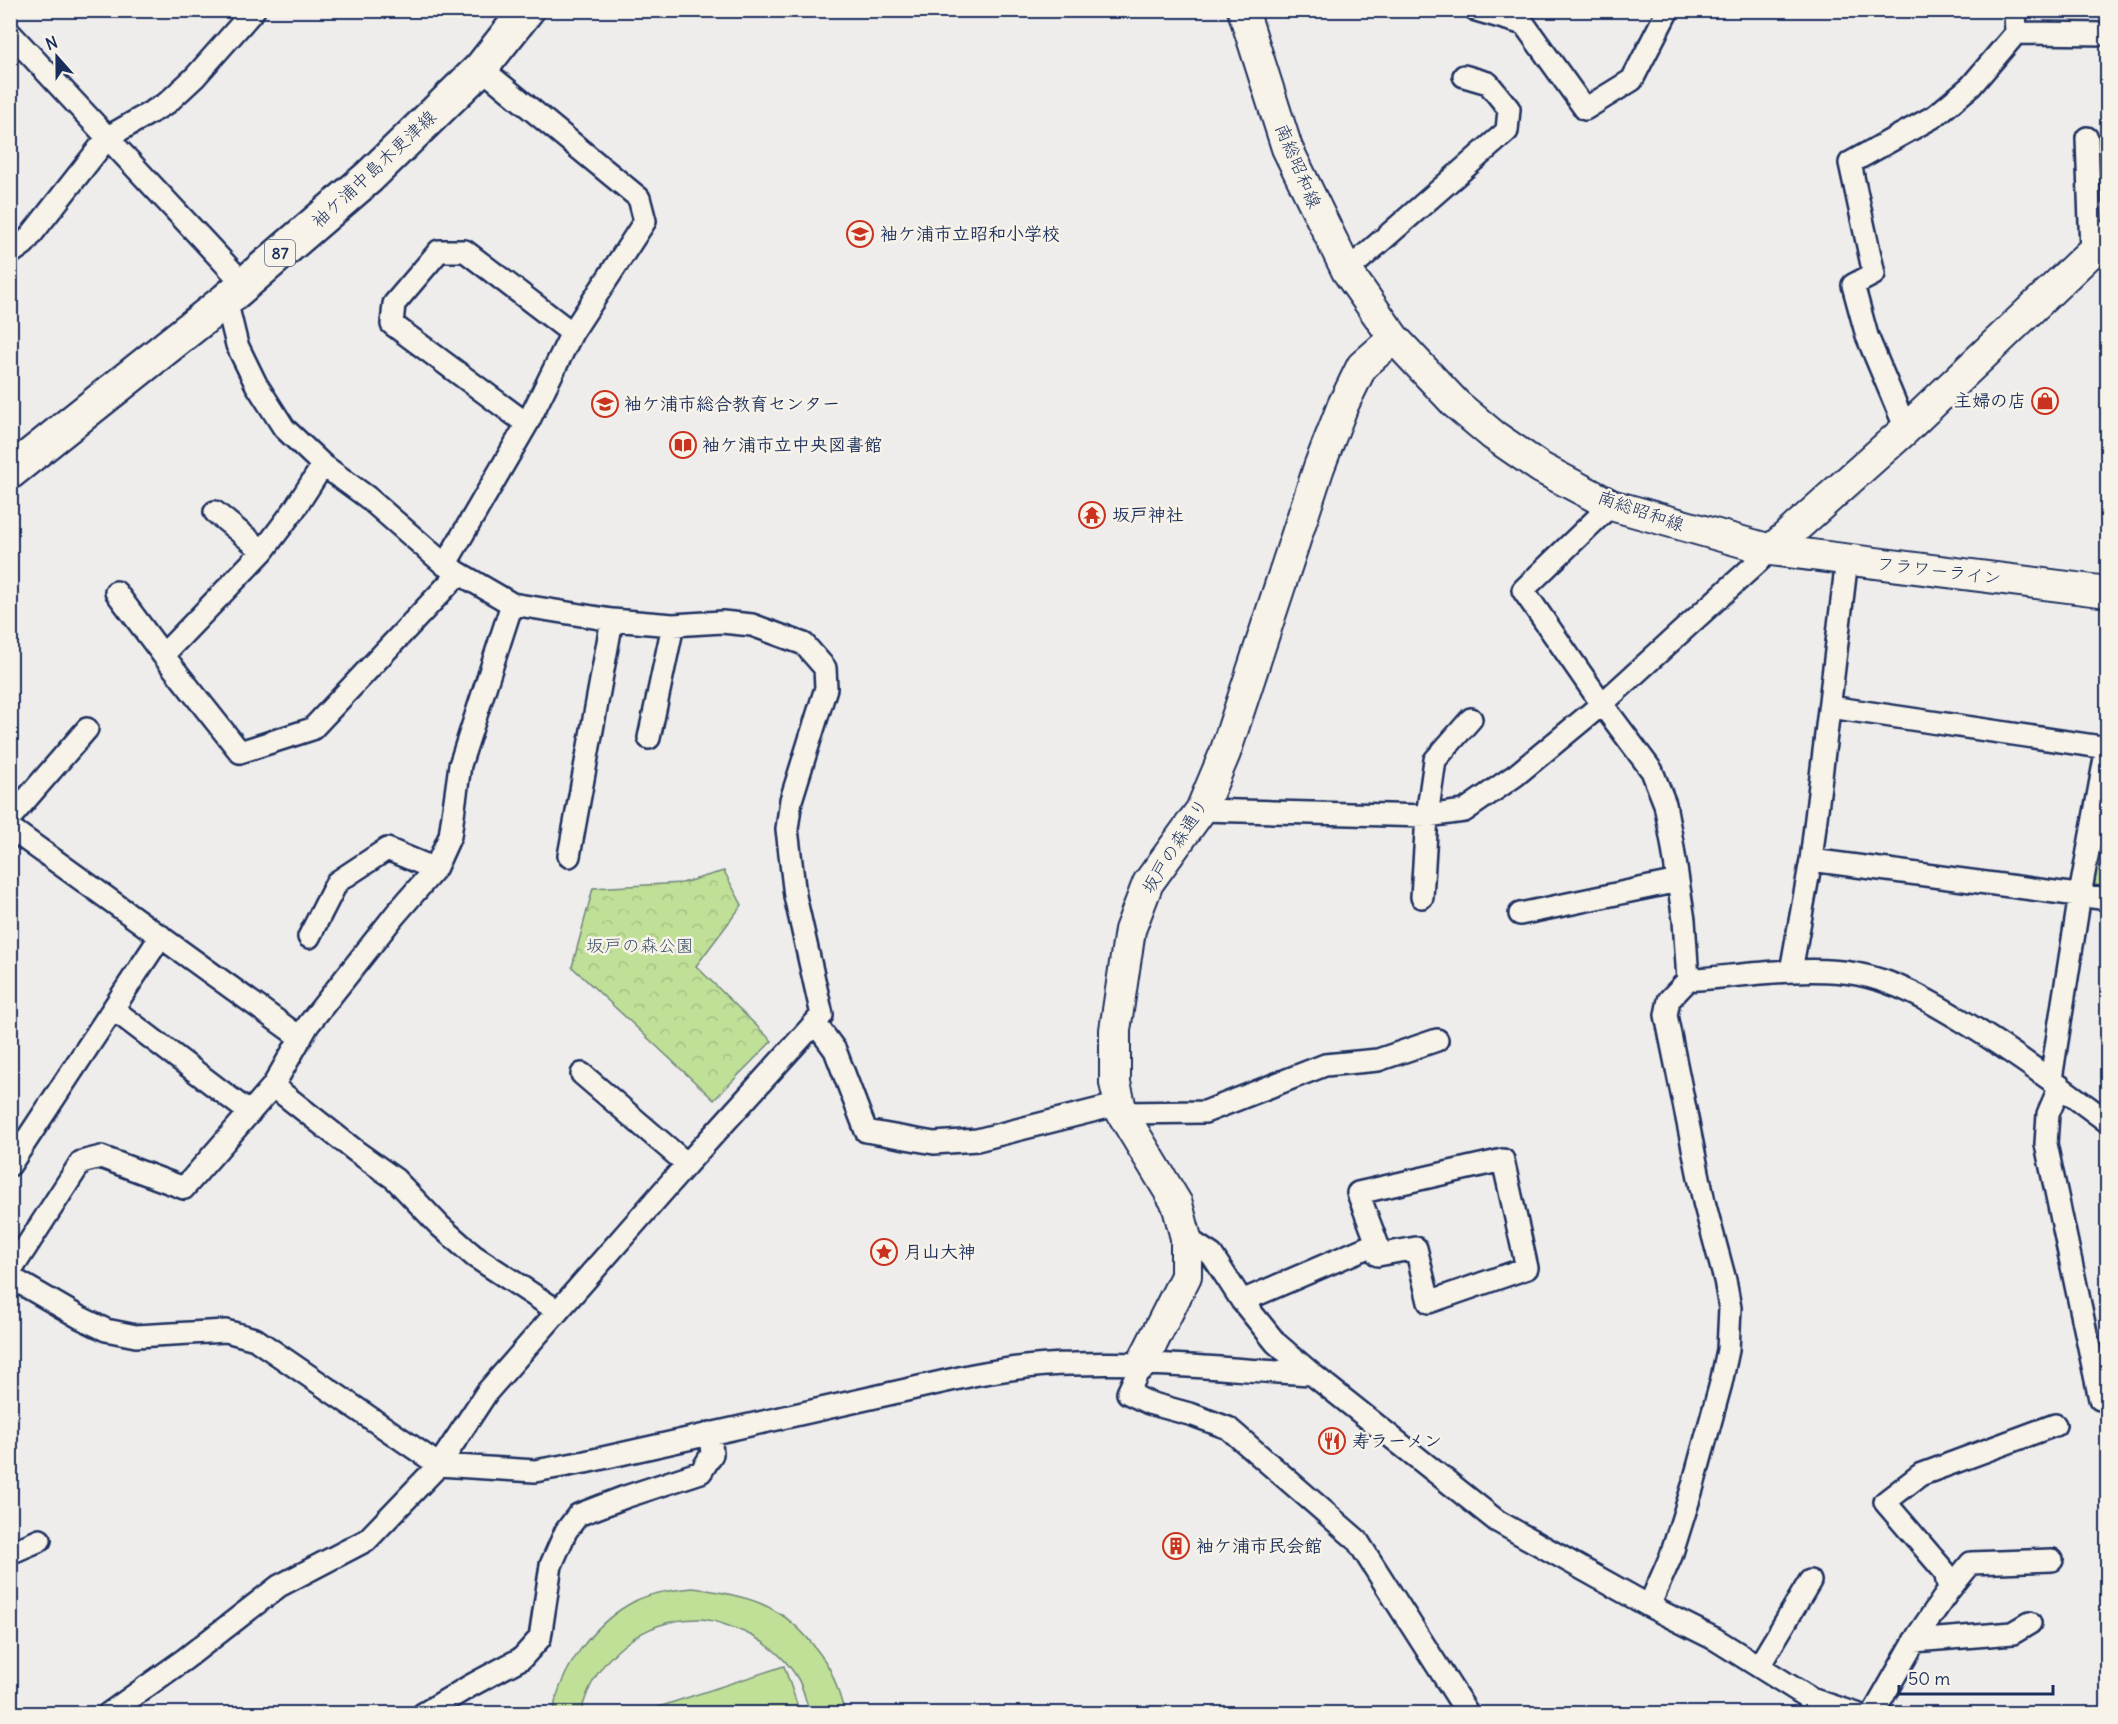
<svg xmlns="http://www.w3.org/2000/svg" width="2118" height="1724" font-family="Delius,'Klee One',sans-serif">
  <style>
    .green { fill: #c0df97; stroke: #6e877a; stroke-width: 1.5 }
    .park { fill: url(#park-crowns); stroke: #6e877a; stroke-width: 1.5 }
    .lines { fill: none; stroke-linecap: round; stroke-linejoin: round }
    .street-casing { stroke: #1b2f5e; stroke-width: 26 }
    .secondary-casing { stroke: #1b2f5e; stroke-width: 34 }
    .primary-casing { stroke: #1b2f5e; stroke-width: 38 }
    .street { stroke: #f7f3e8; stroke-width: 21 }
    .secondary { stroke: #f7f3e8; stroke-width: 30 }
    .primary { stroke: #f7f3e8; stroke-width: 33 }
    .labels { text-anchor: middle; stroke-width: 5; stroke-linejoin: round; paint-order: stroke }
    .shield { fill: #f7f3e8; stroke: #5d6a87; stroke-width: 1.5 }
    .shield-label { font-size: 16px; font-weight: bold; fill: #1b2f5e }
    .street-label { font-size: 18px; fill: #1b2f5e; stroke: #f7f3e8 }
    .poi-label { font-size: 18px; font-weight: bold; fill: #1b2f5e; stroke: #f7f3e8; text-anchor: start }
    .park-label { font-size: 18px; fill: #3c5269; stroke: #f7f3e8 }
  </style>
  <defs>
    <pattern id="park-crowns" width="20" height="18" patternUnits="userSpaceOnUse" patternTransform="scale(1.5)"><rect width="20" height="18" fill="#c0df97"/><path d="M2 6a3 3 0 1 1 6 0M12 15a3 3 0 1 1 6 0" fill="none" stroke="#a4c085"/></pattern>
  </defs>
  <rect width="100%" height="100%" fill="#efedec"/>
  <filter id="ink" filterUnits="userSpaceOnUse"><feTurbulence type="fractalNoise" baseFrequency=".0167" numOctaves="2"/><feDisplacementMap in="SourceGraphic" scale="12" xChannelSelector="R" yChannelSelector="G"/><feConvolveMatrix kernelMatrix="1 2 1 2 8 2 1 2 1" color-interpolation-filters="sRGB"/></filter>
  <g filter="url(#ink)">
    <path class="green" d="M693 1588C745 1595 781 1603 814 1646 821 1655 828 1664 832 1674 837 1686 841 1700 845 1713H810C806 1703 804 1689 798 1679 786 1658 766 1642 744 1632 731 1627 714 1619 700 1619 643 1618 594 1658 581 1713H553C560 1669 594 1622 635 1601 653 1592 673 1590 693 1588Z
      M784 1666 800 1713H640Z
      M1156 1706 1180 1708 1191 1713H1109L1132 1707Z"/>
    <path class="park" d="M2107 801V887L2094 885Z
      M724 871 742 905 696 966 772 1041 714 1100 572 967 593 888 682 883Z"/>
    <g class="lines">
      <defs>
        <path id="street" d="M1476 10 1524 24 1585 109 1632 80 1668 10
          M10 33 244 284
          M2016 33 2108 34
          M2087 138 2091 251
          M10 254 24 244 108 137 167 103 195 77 254 10
          M1347 271 1507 131 1509 109 1488 83 1464 76
          M226 300 237 345 256 384 284 428 323 465 367 497 445 565 512 604 612 620 673 625 722 622 752 625 804 644 825 668 826 688 791 800 787 829 795 896 822 1015 687 1164
          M527 424 392 324 394 304 439 251H465L572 333
          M1906 429 1867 336 1853 285 1874 274 1850 163 1935 116 1971 86 2016 33 2015 10
          M1611 505 1523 590 1602 704 1652 771 1665 804 1672 842 1684 920 1688 980
          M215 512 263 551
          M445 565 527 424 572 333 645 221 639 198 481 68
          M116 592 163 655 240 752 312 729 459 573
          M163 655 263 551 294 510 323 465
          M1830 707 2108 748
          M649 738 673 625
          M1201 810 1427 816 1464 811 1516 775 1602 704 1771 550
          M10 818 87 729
          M10 828 301 1038
          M569 856 612 620
          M1811 860 2108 899
          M1422 897 1427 816 1435 760 1471 719
          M1520 914 1678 881
          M309 937 337 882 387 849 435 869
          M1791 971 1811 860 1847 559
          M113 1009 250 1113
          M815 1023 835 1050 866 1131 934 1143 977 1140 1120 1104
          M2051 1079 2080 895 2107 747
          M273 1086 357 1152 395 1179 440 1226 474 1256 558 1311
          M2060 1086 2048 1114 2046 1144 2100 1399
          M1122 1113 1205 1112 1325 1065 1378 1060 1437 1040
          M1503 1160 1527 1268 1429 1302 1416 1248 1378 1255 1377 1243 1358 1193Z
          M10 1165 161 936
          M1186 1238 1212 1255 1242 1301 1276 1343 1312 1374 1497 1521 1649 1606 1715 1639 1811 1699 1857 1714
          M10 1272 81 1162 101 1157 184 1188 273 1086 308 1025 395 915 435 869 450 836 460 765 512 604
          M10 1277 79 1317 106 1330 136 1336 226 1331 255 1339 439 1465 535 1471 585 1462 973 1375C1006 1369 1039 1364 1073 1364 1153 1361 1233 1370 1312 1374
          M1242 1301 1377 1243
          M1141 1365 1128 1393 1149 1403 1193 1415 1228 1428 1357 1540 1468 1714
          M10 1553 40 1540
          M1949 1590 1971 1563 2052 1560
          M1649 1606 1671 1556 1692 1489 1721 1383 1728 1350 1730 1308 1725 1280 1704 1202 1666 1015 1669 1000 1688 980C1741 976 1805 965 1857 974 1895 981 1928 1000 1961 1020 2012 1051 2060 1086 2108 1122
          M1914 1641 2013 1633 2030 1623
          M1759 1666 1810 1581
          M108 1714 185 1659 279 1586 367 1540 439 1465 487 1392 687 1164 582 1074
          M423 1714 470 1686 522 1658 540 1638 551 1565 566 1531 578 1515 625 1497 701 1472 712 1454 710 1433
          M1873 1714 1918 1635 1949 1590 1945 1572 1885 1502 1920 1475 2055 1425"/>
        <path id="secondary" d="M1243 10 1287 148 1347 271 1394 338 1456 404 1493 435 1541 468 1611 505 1771 550 2108 592
          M1771 550 1906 429 2108 236
          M1141 1365 1186 1276V1238L1177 1204 1122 1113 1115 1083V1030L1130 930 1148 883 1201 810 1225 753 1319 467 1343 405 1362 366 1394 338"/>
        <path id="primary" d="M10 472 226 300 369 177 481 68 527 10"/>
      </defs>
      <use href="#street" class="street-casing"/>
      <use href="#secondary" class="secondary-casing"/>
      <use href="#primary" class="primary-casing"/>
      <use href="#street" class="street"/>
      <use href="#secondary" class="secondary"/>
      <use href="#primary" class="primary"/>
    </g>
  </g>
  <defs>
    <symbol id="school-ring" viewBox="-11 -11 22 22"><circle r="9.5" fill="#f7f3e8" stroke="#c8321e" stroke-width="1.5"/><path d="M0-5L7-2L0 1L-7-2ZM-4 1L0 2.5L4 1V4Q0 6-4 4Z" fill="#c8321e"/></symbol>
    <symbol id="shop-ring" viewBox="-11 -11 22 22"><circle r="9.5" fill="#f7f3e8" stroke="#c8321e" stroke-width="1.5"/><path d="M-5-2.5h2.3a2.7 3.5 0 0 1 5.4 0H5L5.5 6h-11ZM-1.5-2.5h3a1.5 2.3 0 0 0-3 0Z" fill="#c8321e"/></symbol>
    <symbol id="library-ring" viewBox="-11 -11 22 22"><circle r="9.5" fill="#f7f3e8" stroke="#c8321e" stroke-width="1.5"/><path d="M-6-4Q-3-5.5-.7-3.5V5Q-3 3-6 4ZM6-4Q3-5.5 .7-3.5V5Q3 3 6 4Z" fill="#c8321e"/></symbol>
    <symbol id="temple-ring" viewBox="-11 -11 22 22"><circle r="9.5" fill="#f7f3e8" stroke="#c8321e" stroke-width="1.5"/><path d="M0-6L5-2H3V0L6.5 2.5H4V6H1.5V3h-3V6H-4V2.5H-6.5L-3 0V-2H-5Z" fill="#c8321e"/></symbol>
    <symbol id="sight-ring" viewBox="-11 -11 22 22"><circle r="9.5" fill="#f7f3e8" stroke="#c8321e" stroke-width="1.5"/><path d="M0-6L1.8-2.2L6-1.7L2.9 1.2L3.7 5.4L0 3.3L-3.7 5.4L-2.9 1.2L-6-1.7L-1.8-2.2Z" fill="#c8321e"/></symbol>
    <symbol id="restaurant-ring" viewBox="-11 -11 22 22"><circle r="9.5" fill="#f7f3e8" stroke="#c8321e" stroke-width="1.5"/><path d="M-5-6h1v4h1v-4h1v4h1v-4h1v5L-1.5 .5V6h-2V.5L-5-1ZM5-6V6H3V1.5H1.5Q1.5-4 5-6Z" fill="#c8321e"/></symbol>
    <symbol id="building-ring" viewBox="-11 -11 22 22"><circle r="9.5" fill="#f7f3e8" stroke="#c8321e" stroke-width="1.5"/><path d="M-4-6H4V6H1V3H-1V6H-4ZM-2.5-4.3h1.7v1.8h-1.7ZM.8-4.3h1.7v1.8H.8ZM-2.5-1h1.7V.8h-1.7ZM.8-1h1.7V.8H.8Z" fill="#c8321e"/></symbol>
  </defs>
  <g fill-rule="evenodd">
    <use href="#school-ring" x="845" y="219" width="30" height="30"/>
    <use href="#shop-ring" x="2030" y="386" width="30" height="30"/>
    <use href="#school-ring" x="590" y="389" width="30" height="30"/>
    <use href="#library-ring" x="668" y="430" width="30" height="30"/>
    <use href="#temple-ring" x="1077" y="500" width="30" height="30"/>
    <use href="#sight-ring" x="869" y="1237" width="30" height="30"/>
    <use href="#restaurant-ring" x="1317" y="1426" width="30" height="30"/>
    <use href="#building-ring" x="1161" y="1531" width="30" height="30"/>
  </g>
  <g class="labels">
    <rect class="shield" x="265" y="240" width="30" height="26" rx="4.5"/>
    <g class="shield-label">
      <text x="280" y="259">87</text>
    </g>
    <g class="street-label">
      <text transform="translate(1298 166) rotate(67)" y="6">南総昭和線</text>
      <text transform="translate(374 169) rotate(-43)" y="6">袖ケ浦中島木更津線</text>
      <text transform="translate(1641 511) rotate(19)" y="6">南総昭和線</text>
      <text transform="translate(1939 571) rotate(7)" y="6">フラワーライン</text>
      <text transform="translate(1175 846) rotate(-58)" y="6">坂戸の森通り</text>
    </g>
    <g class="poi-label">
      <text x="880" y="240">袖ケ浦市立昭和小学校</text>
      <text x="2026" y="407" text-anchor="end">主婦の店</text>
      <text x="624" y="410">袖ケ浦市総合教育センター</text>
      <text x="702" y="451">袖ケ浦市立中央図書館</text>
      <text x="1112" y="521">坂戸神社</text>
      <text x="904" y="1258">月山大神</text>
      <text x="1352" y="1447">寿ラーメン</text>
      <text x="1196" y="1552">袖ケ浦市民会館</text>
    </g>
    <g class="park-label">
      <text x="640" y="952">坂戸の森公園</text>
    </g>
  </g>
  <rect width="2118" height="1724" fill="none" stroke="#f7f3e8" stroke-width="36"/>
  <rect x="18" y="18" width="2082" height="1688" fill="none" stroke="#1b2f5e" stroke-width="2" filter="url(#ink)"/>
  <g transform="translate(57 57) rotate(339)" stroke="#f7f3e8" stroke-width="4.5" paint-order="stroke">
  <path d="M0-4.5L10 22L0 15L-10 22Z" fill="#1b2f5e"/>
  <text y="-9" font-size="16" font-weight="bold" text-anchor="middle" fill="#1b2f5e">N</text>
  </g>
  <path d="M1899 1685v9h154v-9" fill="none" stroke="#1b2f5e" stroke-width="3"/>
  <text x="1908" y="1685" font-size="18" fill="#1b2f5e" stroke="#f7f3e8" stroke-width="4.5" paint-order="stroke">50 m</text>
</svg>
